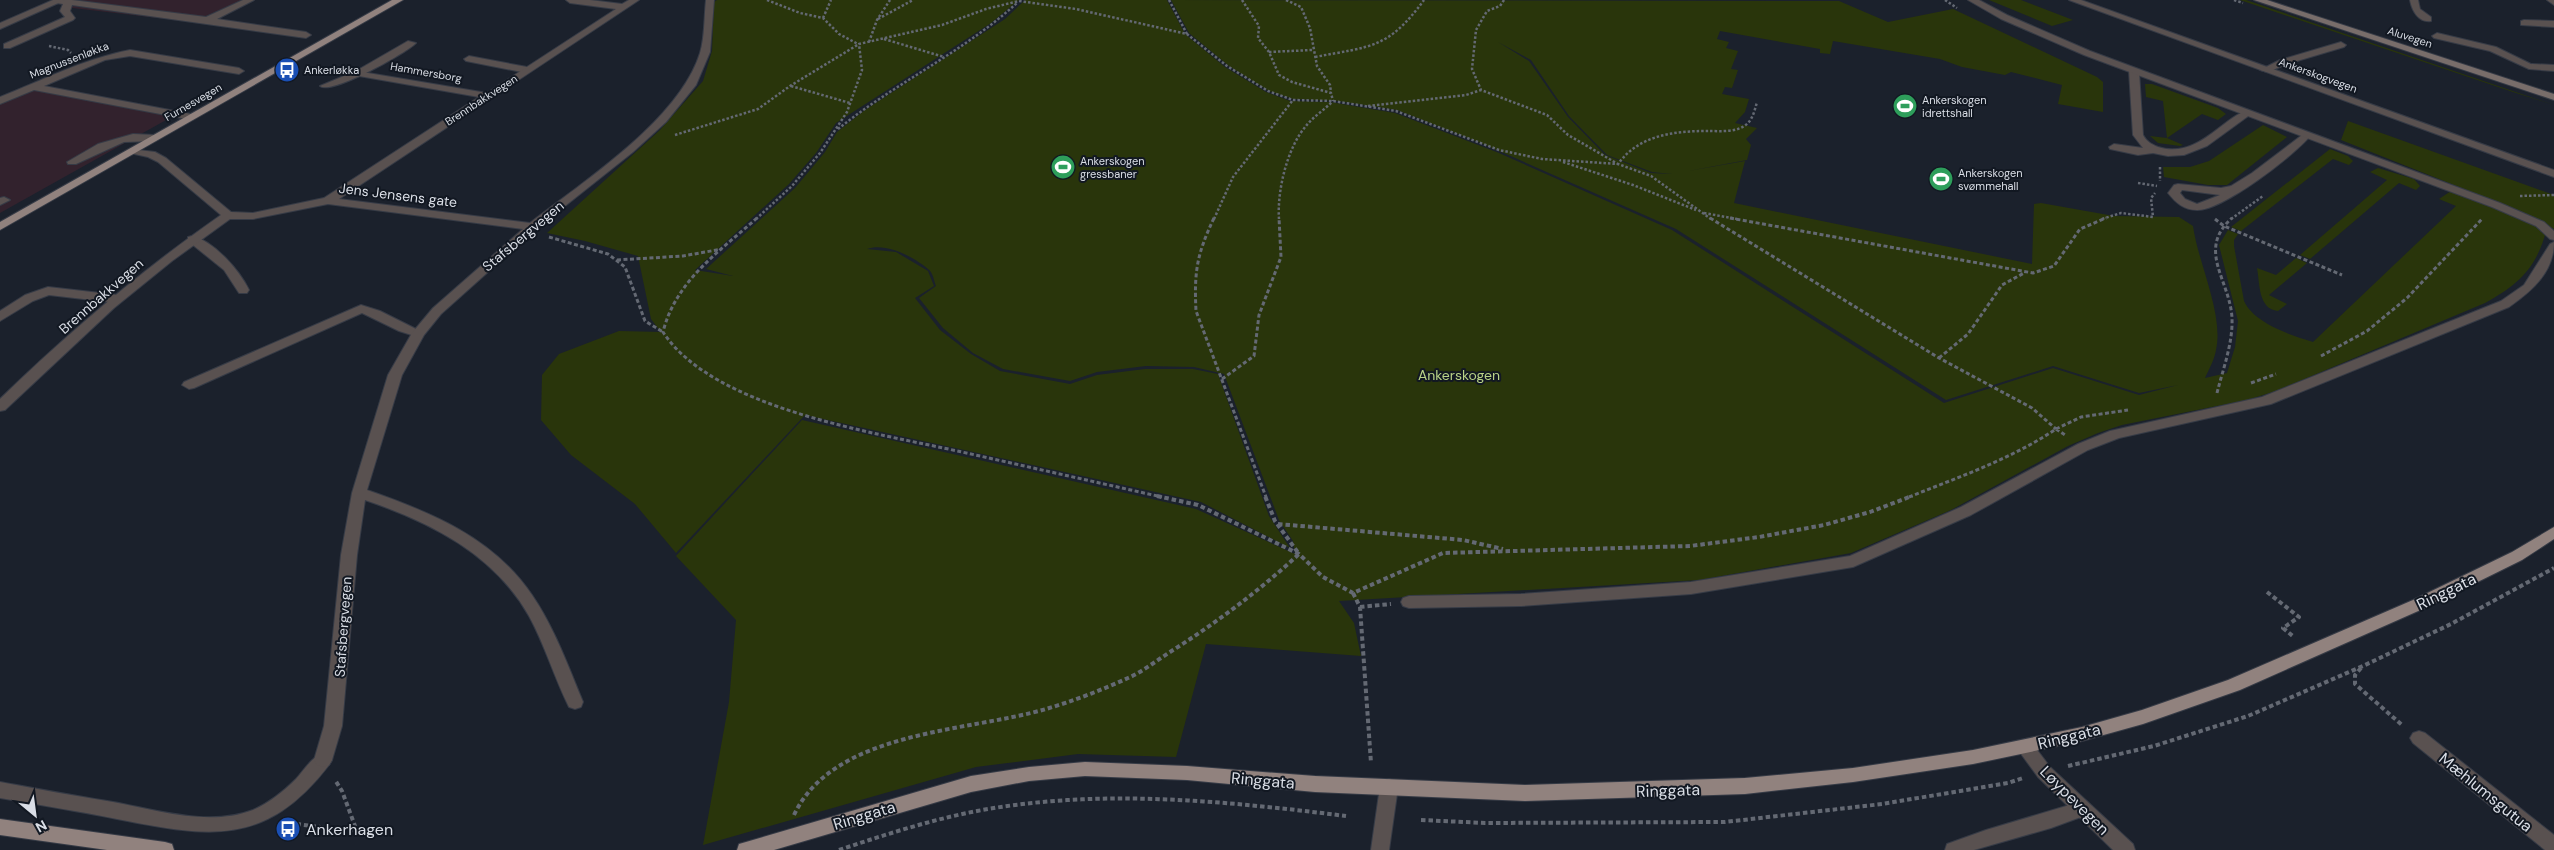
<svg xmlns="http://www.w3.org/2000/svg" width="2554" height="850" font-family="'DM Sans',sans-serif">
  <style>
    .commercial { fill: #32222d }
    .green { fill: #29350b }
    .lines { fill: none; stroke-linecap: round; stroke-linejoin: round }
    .service-casing { stroke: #363b46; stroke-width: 2 }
    .minor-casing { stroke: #363b46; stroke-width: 2 }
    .secondary-casing { stroke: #363b46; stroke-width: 2 }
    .primary-casing { stroke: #363b46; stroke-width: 2 }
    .path-far2 { stroke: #646973; stroke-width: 2.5; stroke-dasharray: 2.5 2; stroke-linecap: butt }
    .path-far1 { stroke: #646973; stroke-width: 3; stroke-dasharray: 4 2.5; stroke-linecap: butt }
    .path { stroke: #646973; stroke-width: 4; stroke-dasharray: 4.5 3; stroke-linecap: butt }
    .service { fill: #595150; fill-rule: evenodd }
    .minor { fill: #595150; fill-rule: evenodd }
    .secondary { fill: #786d6a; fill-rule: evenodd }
    .primary { fill: #91827e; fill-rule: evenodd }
    .labels { text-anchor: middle; stroke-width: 4; stroke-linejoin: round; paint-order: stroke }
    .far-street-label { font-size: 11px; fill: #dadee6; stroke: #121822 }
    .far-poi-label { font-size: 11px; fill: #dadee6; stroke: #121822; text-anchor: start }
    .street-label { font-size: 14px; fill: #dadee6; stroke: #121822 }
    .park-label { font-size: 14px; fill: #b9d387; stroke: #121822 }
    .near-street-label { font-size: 16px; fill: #dadee6; stroke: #121822 }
    .near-poi-label { font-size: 16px; fill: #dadee6; stroke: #121822; text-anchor: start }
  </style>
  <rect width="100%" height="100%" fill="#1b212c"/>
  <path class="commercial" d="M80 0H243L192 22 64 7Z
    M39 87 175 115 0 213V102Z"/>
  <path class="green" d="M717 0H1019L991 23 836 123 816 153 789 184 695 270 733 276 706 269 795 188 825 152 837 132 865 110 1005 19 1025 0H1167L1185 34 1225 67 1266 92 1290 101 1330 102 1395 113 1499 153 1672 230 1944 403 2053 368 2139 395 2178 385 2139 393 2053 366 1946 400 1676 229 1481 143 1397 110 1338 101 1293 99 1269 91 1229 66 1189 33 1171 0 1839 1 1888 22 1953 9 2097 77 2103 82V112L2058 104 2062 85 2011 72 2005 75 1962 67 1940 59 1833 41 1830 54 1820 53V49L1720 31 1717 39 1729 42 1726 48 1738 51 1731 69 1738 70 1732 88 1725 87 1722 94 1749 99 1745 112 1735 123 1757 128 1746 139 1751 145 1747 160 1672 174 1652 172 1607 155 1569 116 1531 60 1498 42 1529 61 1568 117 1605 155 1651 173 1671 174 1745 161 1734 203 2032 264 2034 204 2041 203 2114 216 2179 217 2193 226C2198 263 2224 314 2216 350 2214 361 2209 369 2205 378L2227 373 2235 347 2238 321 2219 245 2228 230 2238 234 2234 240V246L2244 301C2254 323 2290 335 2313 342L2456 206 2439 199 2451 191 2533 224 2545 235C2535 270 2516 286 2485 303L2276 391 2247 400 2122 425 2098 433 2068 446 1951 510 1851 553 1699 580 1339 601 1354 623 1361 656 1206 644 1176 757 1078 754 976 767 703 845 729 702 736 620 676 556 802 420 1196 509 1295 554 1293 541 1279 520 1224 374 1194 367 1146 366 1097 372 1070 381 1003 369 973 353 943 328 919 298 936 286C934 281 933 272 928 269 914 257 886 242 867 249L896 252 928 271 934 286 915 298 940 330 971 354 1000 371 1070 384 1097 375 1145 369H1193L1218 374 1269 516 1290 548 1201 502 805 415 676 553 635 504 571 455 541 420 542 375 559 354 619 331 661 332 651 319 638 256 585 241 547 233 660 130 703 81 712 51 714 2Z
    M1989 0H2021L2073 20 2052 26Z
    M2240 0H2246L2554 105 2513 92Z
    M2145 84H2152L2218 108 2226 114 2218 120 2202 114 2167 138 2183 145 2180 146 2158 143 2150 136 2167 138 2163 101 2146 97Z
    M2348 121 2554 195V229L2527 214 2341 140Z
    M2263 125 2287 137 2227 185H2208L2164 177 2163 167H2190L2209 161Z
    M2330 149 2348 156 2353 161 2349 165 2333 159 2241 231 2231 227Z
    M2378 168 2414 179 2420 186 2416 190 2399 183 2310 259 2300 255 2387 180 2370 172Z
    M2296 258 2307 263 2269 295 2287 304 2278 311C2258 309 2260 284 2257 268L2276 275Z"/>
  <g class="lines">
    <defs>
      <path id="service" d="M55 0H72L206 17 243 0H254L217 19 306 32 311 35 306 38 72 5 70 11 75 18 73 20 10 48H4V44L65 17 60 11 63 4 56 3Z
        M2410 0H2418L2420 9 2431 17V21C2419 23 2412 11 2410 0Z
        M2524 20 2554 21V27L2521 25V21Z
        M2437 33 2496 47 2537 67 2529 69 2490 51 2434 38 2432 36Z
        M408 41 416 43C405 54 331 95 320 86L356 71Z
        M2341 42 2346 45 2344 47 2287 64 2268 72 2260 70 2280 60Z
        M130 50 239 68 244 71 239 74 130 56 105 60 44 86 196 115 197 117 192 120 34 90 0 104V97C43 80 84 59 130 50Z
        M469 56 527 67 532 70 527 73 466 61 464 59Z
        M2134 68 2139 71 2143 135C2147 142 2151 144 2158 147 2201 161 2230 107 2250 112L2251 114 2207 146 2184 155 2168 156 2153 153 2138 155 2110 149 2109 147 2114 144 2143 148 2133 135 2129 71Z
        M2306 132 2311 135C2295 155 2222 211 2197 210 2184 210 2176 203 2168 193L2174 185 2178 184 2221 188 2231 186 2252 173ZM2182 190 2220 195 2197 204 2185 199 2180 193Z
        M133 134 155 135 160 138 155 141 124 142 76 164H68L67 162 98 144Z
        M4 197 10 200 0 205V198Z
        M192 236C214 241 240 271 249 290L247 293H239L224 270 188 241V237Z
        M48 287 118 295 124 299 118 303 49 295 33 301 0 321V311L25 295Z
        M361 305 380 311 424 333 418 337 399 331 362 313 194 388 189 389 182 385 184 382Z
        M323 753 329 755 332 760 329 765C265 848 209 837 117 819 78 811 39 805 0 798V782C38 789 75 796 113 802 157 810 209 827 253 810 269 803 284 791 296 779 304 770 312 757 323 753Z
        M2083 801 2089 804 2092 809 2089 814 2051 828 1974 850H1945L1947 844 1986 830Z"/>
      <path id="minor" d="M53 0H65L0 29V23Z
        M566 0H590L622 4 629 0H639L339 199 530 223C584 181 679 120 700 53 705 37 704 17 706 0H714L710 52 696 85 666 122 633 152 536 229 441 314 424 335 402 375 367 490C430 512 493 537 532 595 554 627 568 666 583 702L581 707 575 709 569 707C554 677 545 645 529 616 494 554 430 522 365 500L357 555 342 726 332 760 329 765 323 767 317 765 314 760 324 726 341 555 352 493 388 375 412 333 433 308 523 229 328 204 253 219H230L172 261 114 308 5 410 0 411V399C69 332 142 270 221 215L158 162 148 157 130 153V149L155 152 166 158 231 212 253 213 324 198 479 97 359 76 356 75V71L487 93 616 9 570 3Z
        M1968 0H1979L2007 15 2090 51 2500 203 2544 222 2554 231V240L2550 239 2536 226 2492 207 2084 55 2001 19Z
        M2069 0H2081L2554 170V177Z
        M2547 0H2554V5Z
        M2532 64 2554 65V71L2529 69V65Z
        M2554 242C2554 272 2532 291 2509 307L2271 404 2119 438 2088 450 1971 515 1853 567 1691 594 1521 606 1409 608 1403 606 1401 602 1403 598 1409 596 1521 594 1691 582 1850 556 1961 507 2078 444 2110 431 2262 397 2501 301 2524 285 2550 244Z
        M2419 731 2425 733 2554 835V850H2545L2413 743 2410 738 2413 733Z
        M2025 740 2031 742 2050 767 2133 844 2135 850H2113L2038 777 2016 747 2019 742Z
        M1389 779 1395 782 1398 787 1389 850H1371L1380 787 1383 782Z"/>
      <path id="secondary" d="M2254 0H2267L2554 94V100Z"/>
      <path id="primary" d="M392 0H403L0 230V222Z
        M2554 527V539L2522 560 2425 608 2240 690 2143 724 2082 741 1973 764 1853 782 1745 794 1525 801 1315 792 1187 780 1085 776 1029 781 971 792 774 850H737L739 844 746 842 971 776 1029 767 1085 762 1187 766 1315 776 1525 785 1745 778 1853 768 1973 750 2082 727 2142 710 2228 680 2413 600 2512 552Z
        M0 819 165 842 172 844 174 850H107L0 835Z"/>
    </defs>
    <use href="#service" class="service-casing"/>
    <use href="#minor" class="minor-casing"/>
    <use href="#secondary" class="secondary-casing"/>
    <use href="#primary" class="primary-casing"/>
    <path class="path-far2" d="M767 0 800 13 823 18 839 34 858 44
      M1169 0 1187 34
      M1242 0 1259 26 1258 38 1269 52 1279 75 1292 82 1331 93 1333 101
      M1286 0 1301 7 1310 28 1317 66 1330 85 1331 92
      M1504 0 1500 6 1487 11 1476 30 1472 69 1481 90 1547 115 1568 135 1618 164C1639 135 1674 131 1708 131 1720 131 1738 133 1748 123 1753 118 1755 109 1757 102
      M1945 0 1957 8
      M2234 0 2243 3
      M823 18 831 0
      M878 19 913 0
      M884 39 944 57
      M869 42 877 20 890 0
      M49 46 68 50 71 53
      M1269 52 1312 50
      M1315 57C1372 46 1388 49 1424 0
      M791 86 850 103
      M1368 106 1466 95 1481 90
      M838 129C895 83 964 52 1018 2
      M675 135 758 109 790 86 859 44
      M1563 162 1633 185 1696 210
      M2160 167V181
      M2138 183 2157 186
      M2520 196 2554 195
      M1704 213 1737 219
      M756 219 792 186 820 153 847 112 862 70 859 44 942 25 986 9 1019 1 1076 9 1187 34 1227 66 1268 91 1293 100 1333 101 1396 111 1499 150 1542 159 1618 164 1651 176 1711 219
      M1214 219 1233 177 1293 100
      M1279 219C1277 191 1287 148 1306 126 1313 117 1324 110 1332 102
      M2102 219 2121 213 2153 217 2151 198 2155 193
      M2231 219 2263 196"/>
    <path class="path-far1" d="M757 218C719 252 676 280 663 332 713 409 877 433 962 452 1029 467 1095 482 1162 497
      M1214 218C1197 254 1194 271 1196 311L1266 497
      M1710 218 1939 358 2032 408 2056 429
      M1730 218 2033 273 2054 266 2080 229 2106 218
      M2215 219 2224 226 2342 275
      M549 237 608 254 625 267 645 321 663 332
      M617 260 683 256 722 249
      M2321 356 2367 331 2407 298 2482 219
      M1939 358 1968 334 2002 285 2024 273
      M1222 379 1254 356 1259 315 1281 257 1279 218
      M2251 383 2276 374
      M2217 393C2223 369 2233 343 2232 318 2230 280 2196 250 2232 218
      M2056 429 2065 435
      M2056 429 2081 417 2128 410
      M1909 497C1959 477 2011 459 2056 429"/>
    <path class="path" d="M1157 496 1198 505 1299 554 1323 577 1353 593 1443 553 1690 546 1759 537 1824 525 1870 512 1912 496
      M1278 524 1463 540 1503 549
      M2267 592 2299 617 2283 628 2294 637
      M1353 593 1360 607 1371 763
      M1360 607 1391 604
      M2361 668 2355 675V684L2402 725
      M2068 766 2154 746 2248 716 2363 666 2451 624 2554 568
      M794 815C834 730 968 732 1046 709 1073 701 1102 690 1128 678 1142 672 1156 661 1170 652 1216 623 1259 591 1299 554L1275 521 1265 496
      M1421 820 1485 823 1725 822 1882 804 2008 783 2023 778
      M289 823 351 831 355 826 342 791 335 780
      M839 850C884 835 930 820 977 811 1099 788 1225 801 1346 816"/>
    <use href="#service" class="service"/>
    <use href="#minor" class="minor"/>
    <use href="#secondary" class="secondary"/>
    <use href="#primary" class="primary"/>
  </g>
  <defs>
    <symbol id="bus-disc" viewBox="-11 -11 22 22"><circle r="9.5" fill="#1a4fb4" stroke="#121822"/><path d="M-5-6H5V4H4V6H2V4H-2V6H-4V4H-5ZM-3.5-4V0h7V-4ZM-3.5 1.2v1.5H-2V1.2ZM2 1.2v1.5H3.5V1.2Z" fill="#fff"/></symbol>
    <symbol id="stadium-disc" viewBox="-11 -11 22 22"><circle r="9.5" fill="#2e9e5b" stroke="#121822"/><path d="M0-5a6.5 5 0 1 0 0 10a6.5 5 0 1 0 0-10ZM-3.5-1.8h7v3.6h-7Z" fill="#fff"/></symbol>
  </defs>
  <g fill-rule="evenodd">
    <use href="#bus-disc" x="273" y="56" width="28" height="28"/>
    <use href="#stadium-disc" x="1891" y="92" width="28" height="28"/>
    <use href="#stadium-disc" x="1049" y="153" width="28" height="28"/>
    <use href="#stadium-disc" x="1927" y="165" width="28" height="28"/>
    <use href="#bus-disc" x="274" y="815" width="28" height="28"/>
  </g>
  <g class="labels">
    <g class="far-street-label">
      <text transform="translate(2410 37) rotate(18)" y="4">Aluvegen</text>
      <text transform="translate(69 60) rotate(-21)" y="4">Magnussenløkka</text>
      <text transform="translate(426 72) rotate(10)" y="4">Hammersborg</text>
      <text transform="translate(2318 75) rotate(20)" y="4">Ankerskogvegen</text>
      <text transform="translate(481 100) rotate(-33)" y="4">Brennbakkvegen</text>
      <text transform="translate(193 102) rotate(-30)" y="4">Furnesvegen</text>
    </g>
    <g class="far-poi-label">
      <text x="304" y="74">Ankerløkka</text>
      <text x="1922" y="104">Ankerskogen<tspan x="1922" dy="13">idrettshall</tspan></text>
      <text x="1080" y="165">Ankerskogen<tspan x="1080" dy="13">gressbaner</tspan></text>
      <text x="1958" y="177">Ankerskogen<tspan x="1958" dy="13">svømmehall</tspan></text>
    </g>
    <g class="street-label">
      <text transform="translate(398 195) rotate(7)" y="5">Jens Jensens gate</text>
      <text transform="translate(523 236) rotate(-40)" y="5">Stafsbergvegen</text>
      <text transform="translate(101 296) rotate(-41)" y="5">Brennbakkvegen</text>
      <text transform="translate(343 627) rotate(-86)" y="5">Stafsbergvegen</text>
    </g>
    <g class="park-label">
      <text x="1459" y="380">Ankerskogen</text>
    </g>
    <g class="near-street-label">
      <text transform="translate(2446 591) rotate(-26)" y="6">Ringgata</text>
      <text transform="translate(2069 736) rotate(-14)" y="6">Ringgata</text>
      <text transform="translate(1263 780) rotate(5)" y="6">Ringgata</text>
      <text transform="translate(1668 790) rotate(-2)" y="6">Ringgata</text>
      <text transform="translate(2486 792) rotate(39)" y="6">Mæhlumsgutua</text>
      <text transform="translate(2075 800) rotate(45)" y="6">Løypevegen</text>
      <text transform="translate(864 815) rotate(-17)" y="6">Ringgata</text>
    </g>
    <g class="near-poi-label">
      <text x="306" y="835">Ankerhagen</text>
    </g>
  </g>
  <g transform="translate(35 815) rotate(151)" stroke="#121822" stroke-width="4" paint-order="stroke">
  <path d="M0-4L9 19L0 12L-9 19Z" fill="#dadee6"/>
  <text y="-8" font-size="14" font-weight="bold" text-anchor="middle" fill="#dadee6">N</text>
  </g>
</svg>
